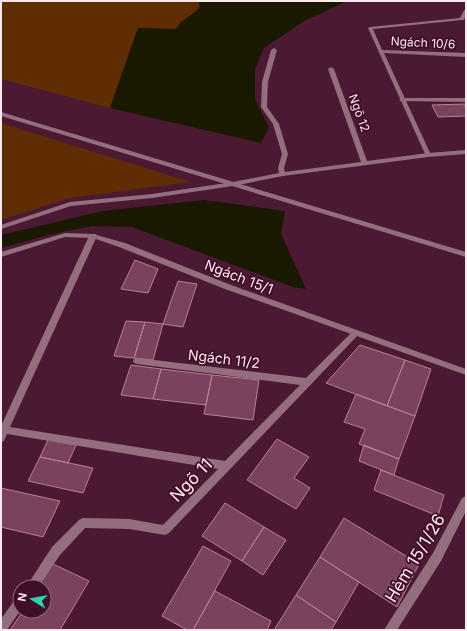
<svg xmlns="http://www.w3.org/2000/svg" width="467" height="631" font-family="Inter,sans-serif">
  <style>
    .green { fill: #602c04 }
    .water { fill: #181900 }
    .building { fill: #7a425c; stroke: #bb7e98 }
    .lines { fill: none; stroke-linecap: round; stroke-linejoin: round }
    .service { fill: #946d7e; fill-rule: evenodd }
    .minor { fill: #946d7e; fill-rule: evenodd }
    .tertiary { fill: #946d7e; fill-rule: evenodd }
    .labels { text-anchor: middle; stroke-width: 3.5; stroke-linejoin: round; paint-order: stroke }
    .far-street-label { font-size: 12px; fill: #fee9f1; stroke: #400e29 }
    .street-label { font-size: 14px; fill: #fee9f1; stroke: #400e29 }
    .near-street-label { font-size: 17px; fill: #fee9f1; stroke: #400e29 }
  </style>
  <rect width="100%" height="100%" fill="#4c1933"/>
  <path class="green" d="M1 1H202C198 14 184 18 176 30L138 28 110 108 1 79Z
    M1 123 191 182 69 198 1 220Z"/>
  <path class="water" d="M199 1H348L306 20 264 48 255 69V99L269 127 261 143 110 108 138 28 176 29 180 23 200 8Z
    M204 200 285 211 281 234 306 289 293 287 132 227 92 226 48 235 1 248V235L103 211Z"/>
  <path class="building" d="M465 104 466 116 438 117 432 105Z
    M135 260 158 269 148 293 121 289Z
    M178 281 197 284 183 327 163 324Z
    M126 321 145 322 134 358 114 356Z
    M145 322 163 324 153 360 134 358Z
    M360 345 405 360 387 406 326 383Z
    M405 360 431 369 415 416 387 406Z
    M131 365 161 369 153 399 121 395Z
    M161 369 212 375 206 405 153 399Z
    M212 375 259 380 253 420 204 414Z
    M356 394 415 416 399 459 359 444 365 429 344 422Z
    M277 439 309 457 294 478 310 488 296 509 247 480Z
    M48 440 76 445 68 463 40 457Z
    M364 445 399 459 394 475 359 461Z
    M40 457 93 468 83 493 28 481Z
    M381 470 444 495 438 516 374 490Z
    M1 488 60 501 43 537 1 527Z
    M225 503 264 527 242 561 202 536Z
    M344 518 419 564 397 607 320 557Z
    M264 527 286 540 263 575 242 561Z
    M203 546 231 561 193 630H187L162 616Z
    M320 557 359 582 336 622 296 595Z
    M53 564 89 581 60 630H10L23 611H44V587H38Z
    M215 591 271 621 267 630H193Z
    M296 595 336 622 331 630H274Z"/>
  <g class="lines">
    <path class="service" d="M464 10H466V16L464 20H462L373 29 382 50 466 53V57L384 53 431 155 428 157 426 156 368 28 370 27 460 18Z
      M90 234H96L97 236 10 427 225 461 300 385 137 364 134 363 133 361 134 359 137 358 306 378 353 331H359L360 333 169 533 165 535 129 529 85 528 60 555 38 587H26L52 547 79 520 83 518 129 519 163 525 218 469 7 434 4 441 1 442V426Z
      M20 596V611L7 630H1V619L16 598Z"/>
    <path class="minor" d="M274 48 277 50 268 82 267 107 279 124 288 154 284 168 285 172 361 162 328 69 331 67 334 69 367 161 428 153 466 150V154L428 157 283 176 233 186 152 198 71 206 1 229V225L70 202 152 194 233 182 279 173 278 168 282 154 273 124 261 107 262 82 271 50Z
      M402 98H466V102L400 101 399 100Z
      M65 233 93 234 125 243 231 285 466 369V375L225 289 119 247 93 238 65 237 1 257V252Z
      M466 496V511L441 561 397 630H384L433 553 462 498Z"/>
    <path class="tertiary" d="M1 112 466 252V257L1 116Z"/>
  </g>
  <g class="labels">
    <g class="far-street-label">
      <text transform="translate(423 43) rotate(3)" y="4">Ngách 10/6</text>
      <text transform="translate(359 113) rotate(70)" y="4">Ngõ 12</text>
    </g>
    <g class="street-label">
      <text transform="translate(239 277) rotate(21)" y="5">Ngách 15/1</text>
      <text transform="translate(224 359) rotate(7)" y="5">Ngách 11/2</text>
    </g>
    <g class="near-street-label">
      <text transform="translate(191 480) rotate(-46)" y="6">Ngõ 11</text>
      <text transform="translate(415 558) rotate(-59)" y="6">Hẻm 15/1/26</text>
    </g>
  </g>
  <rect width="467" height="631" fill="none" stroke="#fee9f1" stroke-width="4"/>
  <g transform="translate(32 599) rotate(281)"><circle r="19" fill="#400e29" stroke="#8c6679"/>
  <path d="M0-3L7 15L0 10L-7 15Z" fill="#2bd5ac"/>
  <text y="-6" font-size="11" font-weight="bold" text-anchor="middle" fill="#fee9f1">N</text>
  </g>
</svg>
